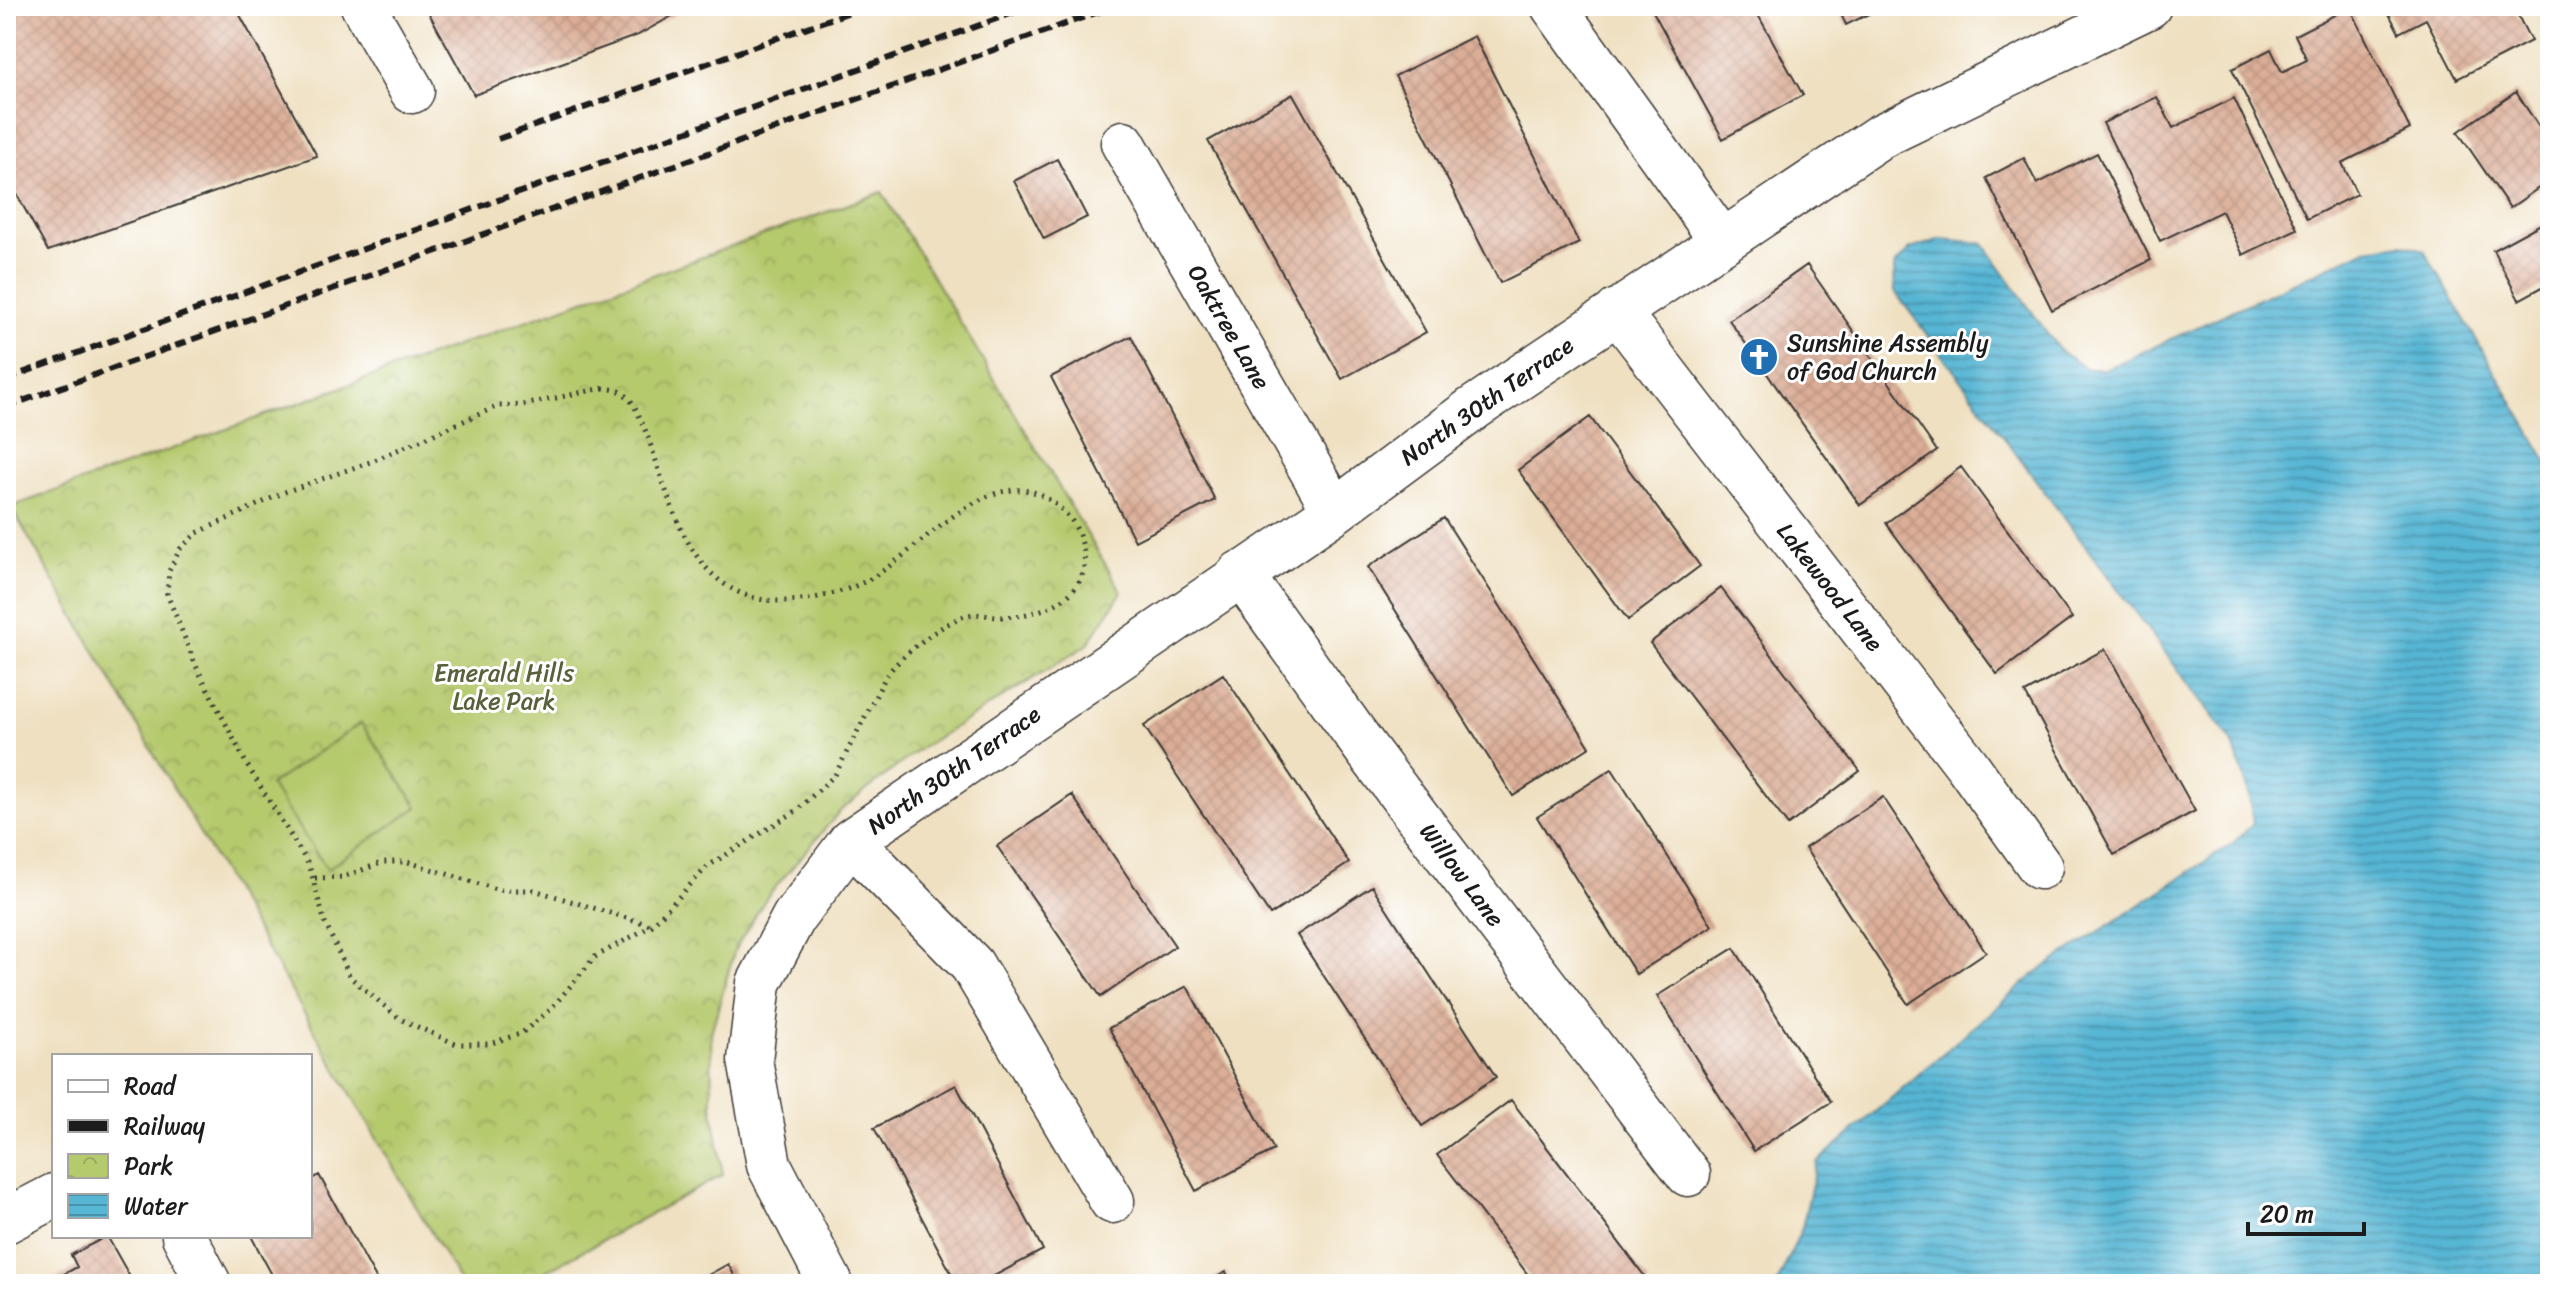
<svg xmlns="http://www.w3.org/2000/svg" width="2556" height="1290" font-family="Sriracha,sans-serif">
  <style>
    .park { fill: url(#park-crowns); stroke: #687244; stroke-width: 2 }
    .pitch { fill: #b5c96d; stroke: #687244; stroke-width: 2 }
    .water { fill: url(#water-rules); stroke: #396978; stroke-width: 2 }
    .building { fill: url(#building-cross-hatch) }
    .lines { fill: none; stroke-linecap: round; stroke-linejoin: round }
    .minor-casing { stroke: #3c3935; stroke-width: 47 }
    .path { stroke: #3c3935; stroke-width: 5; stroke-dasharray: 2 6; stroke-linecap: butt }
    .minor { stroke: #fff; stroke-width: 44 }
    .rail { stroke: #1c1c1c; stroke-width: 6; stroke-dasharray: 12 6; stroke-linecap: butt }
    .labels { text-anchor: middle; stroke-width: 6; stroke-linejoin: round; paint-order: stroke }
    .street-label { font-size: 24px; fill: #1c1c1c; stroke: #fff }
    .poi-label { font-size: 24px; fill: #1c1c1c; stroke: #fff; text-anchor: start }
    .park-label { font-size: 24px; fill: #59613c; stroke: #fff }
  </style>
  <defs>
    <pattern id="park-crowns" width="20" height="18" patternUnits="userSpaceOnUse" patternTransform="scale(2)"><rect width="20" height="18" fill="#b5c96d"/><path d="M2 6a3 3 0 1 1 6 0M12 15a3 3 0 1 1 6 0" fill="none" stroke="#9bac5e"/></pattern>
    <pattern id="water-rules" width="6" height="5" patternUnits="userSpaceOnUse" patternTransform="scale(2)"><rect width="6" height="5" fill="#56b6d4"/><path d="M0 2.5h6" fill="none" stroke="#4693ab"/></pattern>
    <pattern id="building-cross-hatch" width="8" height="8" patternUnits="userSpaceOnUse" patternTransform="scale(2)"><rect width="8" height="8" fill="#dcae97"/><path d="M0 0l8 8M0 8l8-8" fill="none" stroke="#bc9582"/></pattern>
  </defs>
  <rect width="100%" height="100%" fill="#fff"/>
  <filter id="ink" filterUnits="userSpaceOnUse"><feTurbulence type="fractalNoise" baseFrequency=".0125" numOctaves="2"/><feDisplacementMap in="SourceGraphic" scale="16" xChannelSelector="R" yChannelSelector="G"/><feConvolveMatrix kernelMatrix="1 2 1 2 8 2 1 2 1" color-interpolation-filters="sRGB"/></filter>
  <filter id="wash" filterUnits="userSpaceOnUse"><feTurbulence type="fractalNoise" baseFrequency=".006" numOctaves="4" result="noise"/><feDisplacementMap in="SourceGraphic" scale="32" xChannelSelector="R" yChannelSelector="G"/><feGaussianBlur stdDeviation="1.8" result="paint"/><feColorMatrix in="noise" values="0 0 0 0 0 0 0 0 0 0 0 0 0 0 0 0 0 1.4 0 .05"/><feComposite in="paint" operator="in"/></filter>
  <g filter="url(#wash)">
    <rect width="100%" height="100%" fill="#efe0c1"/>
    <path class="park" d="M882 192 1122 592 1087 645 918 750 840 811 767 897 735 949 711 1033 712 1105 723 1175 522 1284H461L11 507Z"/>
    <path class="pitch" d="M361 723 418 807 327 869 270 785Z"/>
    <path class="water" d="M1941 239 1983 243 2060 351 2088 369H2106L2367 249 2402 244 2424 250 2550 466V1278L2544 1284H1777L1802 1228 1817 1162 2036 973 2232 844 2253 824 2248 789 2232 742 1895 292 1894 266 1910 249Z"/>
    <g id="blocks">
      <path class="building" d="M6 6H235L317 156 48 251 6 175Z
        M425 6H690L638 35 474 95Z
        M1650 6H1753L1803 95 1723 139Z
        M1837 6H1885L1846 25Z
        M1930 6H1956L1935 16Z
        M2385 6H2513L2531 41 2457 79 2426 19 2399 33Z
        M2350 7 2410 129 2342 163 2357 194 2307 219 2232 69 2271 49 2282 72 2307 60 2295 35Z
        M1474 36 1579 243 1500 283 1395 76Z
        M2516 92 2541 130 2550 124V180L2510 208 2458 132Z
        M1293 94 1426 332 1342 379 1208 141Z
        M2157 97 2173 128 2234 98 2297 229 2243 255 2222 211 2160 241 2103 123Z
        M2097 153 2151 260 2052 310 1986 178 2024 158 2037 184Z
        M1057 159 1087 217 1044 239 1014 181Z
        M2550 219V288L2548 284 2519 300 2493 250Z
        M1807 265 1937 451 1860 505 1729 320Z
        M1131 336 1215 500 1135 541 1051 377Z
        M1590 417 1700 566 1628 620 1518 470Z
        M1961 467 2072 618 1997 674 1886 523Z
        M1444 518 1590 747 1513 796 1368 567Z
        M1721 588 1860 771 1788 825 1650 643Z
        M2105 649 2195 811 2114 855 2025 693Z
        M1223 674 1349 863 1270 915 1144 726Z
        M1612 769 1712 926 1636 974 1537 817Z
        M1072 795 1175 946 1101 997 997 846Z
        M1883 797 1986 952 1908 1004 1805 848Z
        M1372 886 1496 1077 1422 1126 1297 935Z
        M1734 948 1831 1102 1754 1151 1657 996Z
        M1187 986 1274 1150 1196 1191 1109 1028Z
        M956 1085 1043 1250 979 1284H957L874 1128Z
        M1511 1100 1649 1282 1646 1284H1535L1437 1155Z
        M319 1175 379 1284H277L251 1236H310V1180Z
        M107 1236 134 1284H46L77 1267 71 1255Z
        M728 1264 739 1284H692Z
        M1226 1272 1232 1284H1203Z"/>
    </g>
  </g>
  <g filter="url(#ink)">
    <use href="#blocks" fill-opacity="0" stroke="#3c3935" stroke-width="2"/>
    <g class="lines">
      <defs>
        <path id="minor" d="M363 6 412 91
          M1553 6 1722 241
          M1123 143 1335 511
          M1617 311 1967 765 2040 867
          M1240 573 1366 749 1688 1174
          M851 841 972 965 1112 1201
          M6 1221 54 1196
          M184 1236 209 1284
          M831 1284 769 1165 750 1060 759 983 794 917 851 841 1335 511 1474 408 1879 137 2149 6"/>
      </defs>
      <use href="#minor" class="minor-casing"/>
      <path class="path" d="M603 388C608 389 617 389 621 392 633 398 639 416 644 427 668 487 681 579 755 598 787 606 832 597 862 583 913 560 984 463 1045 497 1058 505 1072 517 1078 532 1102 589 1054 614 1004 617 993 618 979 612 968 615 944 621 900 656 886 676L835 775 796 811 708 866 651 926 595 957 550 1010 522 1033 489 1044H456L400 1019 350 977 325 923 309 865 247 765 196 666 167 594 169 571 180 549 197 533 285 492 370 462 498 406 523 405Z
        M315 878 343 877 384 862H408L499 890H534L650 925"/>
      <use href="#minor" class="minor"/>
      <path class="rail" d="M498 139 866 6
        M6 379 1032 6
        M6 407 1115 6"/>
    </g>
  </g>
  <defs>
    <symbol id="church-disc" viewBox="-11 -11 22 22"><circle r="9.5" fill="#1f6fb2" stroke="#fff"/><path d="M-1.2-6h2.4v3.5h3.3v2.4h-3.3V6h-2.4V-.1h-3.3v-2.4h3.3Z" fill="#fff"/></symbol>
  </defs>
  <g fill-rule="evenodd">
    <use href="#church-disc" x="1737" y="335" width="44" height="44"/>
  </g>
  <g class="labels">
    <g class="street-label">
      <text transform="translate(1229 327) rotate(60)" y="8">Oaktree Lane</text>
      <text transform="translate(1487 401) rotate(-35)" y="8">North 30th Terrace</text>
      <text transform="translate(1830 587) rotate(52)" y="8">Lakewood Lane</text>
      <text transform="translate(954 770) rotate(-35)" y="8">North 30th Terrace</text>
      <text transform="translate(1462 875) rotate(53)" y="8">Willow Lane</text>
    </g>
    <g class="poi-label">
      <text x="1787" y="351">Sunshine Assembly<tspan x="1787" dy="28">of God Church</tspan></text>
    </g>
    <g class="park-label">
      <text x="504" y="681">Emerald Hills<tspan x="504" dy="28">Lake Park</tspan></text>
    </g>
  </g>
  <rect width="2556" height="1290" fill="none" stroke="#fff" stroke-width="32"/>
  <rect x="52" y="1054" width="260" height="184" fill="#ffffff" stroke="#a4a4a4" stroke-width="2"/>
  <rect x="68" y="1080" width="40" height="12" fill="#ffffff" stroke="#a4a4a4" stroke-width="2"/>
  <text x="124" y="1094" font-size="24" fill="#1c1c1c">Road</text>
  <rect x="68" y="1120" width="40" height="12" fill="#1c1c1c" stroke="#a4a4a4" stroke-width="2"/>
  <text x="124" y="1134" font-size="24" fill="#1c1c1c">Railway</text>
  <rect x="68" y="1154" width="40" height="24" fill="url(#park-crowns)" stroke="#a4a4a4" stroke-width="2"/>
  <text x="124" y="1174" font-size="24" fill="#1c1c1c">Park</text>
  <rect x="68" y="1194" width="40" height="24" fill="url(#water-rules)" stroke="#a4a4a4" stroke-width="2"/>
  <text x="124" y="1214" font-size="24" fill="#1c1c1c">Water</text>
  <path d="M2248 1222v12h116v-12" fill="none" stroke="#1c1c1c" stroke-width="4"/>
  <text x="2260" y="1222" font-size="24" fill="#1c1c1c" stroke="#ffffff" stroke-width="6" paint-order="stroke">20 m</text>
</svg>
